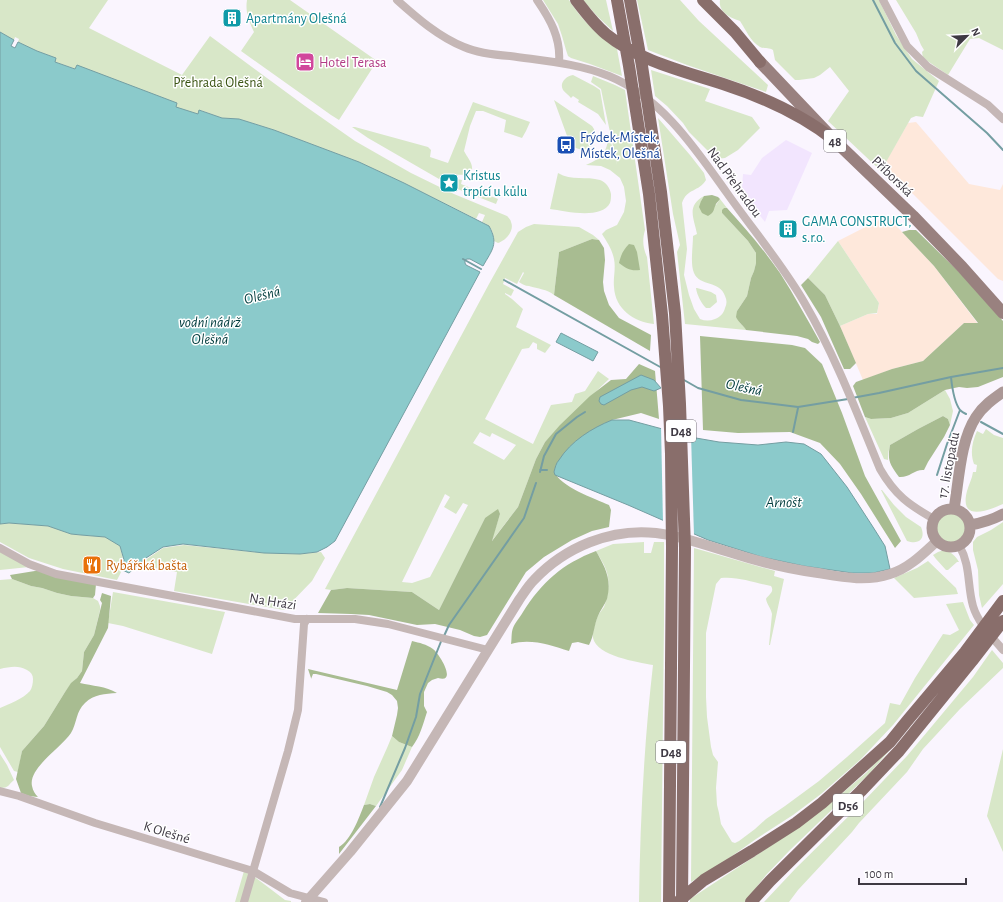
<svg xmlns="http://www.w3.org/2000/svg" width="1003" height="902" font-family="'Alegreya Sans',sans-serif">
  <style>
    .built { fill: #f2e5fe }
    .industrial { fill: #fee8db }
    .green { fill: #d8e7c8; fill-rule: evenodd }
    .forest { fill: #a8bc91 }
    .water { fill: #8bcacb; stroke: #749ea2 }
    .pier { fill: #faf5fe }
    .lines { fill: none; stroke-linecap: round; stroke-linejoin: round }
    .stream { stroke: #749ea2; stroke-width: 2 }
    .minor { stroke: #c5b7b6; stroke-width: 8 }
    .tertiary { stroke: #c5b7b6; stroke-width: 10 }
    .secondary { stroke: #ab9896; stroke-width: 11 }
    .primary { stroke: #99817f; stroke-width: 12 }
    .motorway { stroke: #896e6b; stroke-width: 12 }
    .labels { text-anchor: middle; stroke-width: 3; stroke-linejoin: round; paint-order: stroke }
    .shield { fill: #fff; stroke: #78747b; stroke-width: 1 }
    .shield-label { font-size: 13px; font-weight: bold; fill: #3e3943 }
    .culture-label { font-size: 14px; fill: #0d838f; stroke: #fff; text-anchor: start }
    .hotel-label { font-size: 14px; fill: #b23c85; stroke: #fff; text-anchor: start }
    .park-label { font-size: 14px; fill: #3b5413; stroke: #fff }
    .transit-label { font-size: 14px; fill: #164399; stroke: #fff; text-anchor: start }
    .street-label { font-size: 14px; fill: #3e3943; stroke: #fff }
    .food-label { font-size: 14px; fill: #c56008; stroke: #fff; text-anchor: start }
    .water-label { font-size: 15px; font-style: italic; fill: #003c3d; stroke: #fff }
  </style>
  <rect width="100%" height="100%" fill="#faf5fe"/>
  <path class="built" d="M786 140 812 153 787 210 769 211 765 222 746 198 742 188 743 174 751 175 762 158Z"/>
  <path class="industrial" d="M916 122 969 184 1000 190 1003 184V281L998 279 884 165 908 123Z
    M887 216 934 266 978 324 964 323 923 361 892 369 863 380 840 326 868 314H877L879 303 838 241Z"/>
  <path class="green" d="M0 0H108L89 28 182 75 210 36 305 106 355 141 411 173 454 194 507 216C508 217 511 220 511 222 515 231 505 241 498 243L494 241C493 231 492 227 482 222L485 215 479 213 476 219 404 183 359 162 274 130 239 119 222 118 200 110 198 114 175 107 177 103 77 66 76 69 55 62 56 58 37 51 18 42 19 39 15 37 14 40 0 32Z
    M247 0H290L377 61 339 120 331 115 241 51 254 32C249 21 245 12 247 0Z
    M543 0H569C583 22 597 33 617 49L622 76 590 64 571 58 568 56 566 50 562 36 558 24Z
    M583 0H606L613 31 597 16Z
    M637 0H680L699 21 768 85 766 92 687 65 648 50Z
    M720 0H879L896 35 912 59 939 81 923 117 916 116 911 118 881 171 828 121 849 91 830 67 820 75 814 78 799 80H795L775 60 773 50C769 47 764 49 760 47 750 41 746 30 740 21 730 18 718 12 720 0Z
    M896 0H1003V50L979 38 970 39 948 75 923 58 922 52 924 50 921 45 916 33Z
    M651 70 710 89 705 101 752 117 760 128 738 150 725 158 716 159 689 132 683 123 667 106 655 96Z
    M573 75 594 86 600 90 606 125 598 114 578 102 579 100 573 96 571 98C569 95 565 93 563 90 559 83 566 76 573 75Z
    M593 76 615 85 625 90 645 230C642 240 643 248 647 257L654 324C634 322 615 309 614 287 613 278 616 269 614 259 612 249 607 242 602 234L606 230 617 225 624 212 626 201 624 187 620 178 610 170 601 166 586 165C604 157 606 153 609 135L617 165 603 99 601 89 591 82Z
    M554 100 592 126C604 142 584 158 570 144Z
    M473 102 530 122 526 131 522 138 504 132 506 120 483 111H476L470 126 464 151C467 157 473 163 472 170 464 177 462 174 453 175 448 175 443 178 439 179L368 138 352 127H355L428 147 431 150 430 157 448 163Z
    M658 118 690 155 704 173 706 180C699 192 687 188 682 203L687 249 684 275 689 295 694 309 700 319C705 321 710 321 715 319 720 317 724 313 725 308 727 304 727 300 725 296 720 280 700 287 694 273 690 264 693 247 693 236L697 234C694 218 686 206 704 196L701 201 716 205 720 199 727 208H724L722 213 748 241 756 253V263L754 271 751 278 747 296 737 311 740 323 745 328 746 330 685 324 677 252 680 245 673 214Z
    M558 173C571 181 587 176 600 180 606 182 610 188 611 194 611 197 611 200 610 203 601 220 565 211 550 209Z
    M450 178 462 180 461 184 498 199 496 204 460 190 442 182Z
    M534 224 579 227 593 235 599 240 592 239 559 252 554 295C547 289 538 289 529 286 525 286 522 284 519 282L524 273 523 272 517 284 505 278 503 284 514 290 511 296 505 293V294L512 299 523 309 516 327 551 345 545 353 537 349V344L533 342 529 348 522 349 485 419 533 444 551 405 572 402 575 394 585 391 598 371 609 379 561 425 545 442 536 459 518 507 491 542 500 514 485 518 439 610 412 592 347 588 331 590 325 589 489 284 518 232 526 227ZM480 432 490 437 492 433 516 445 504 460 473 443ZM445 494 450 497 444 507 456 514 463 503 468 505 430 577 412 583 402 582Z
    M838 241 879 303 877 313 868 314 840 326 825 295 808 278Z
    M696 288H697L711 292 716 295 717 302 710 308H706C701 303 697 295 696 288Z
    M945 390 950 399 953 411 950 425 948 419 943 416 918 429 890 445 888 454V460L884 459 865 417 871 419 891 418 908 413Z
    M986 429 994 435 1003 438V504C987 511 959 522 967 491 969 484 972 479 973 472H976L977 465 974 464C970 453 972 442 977 431L983 434Z
    M881 490H882L894 505 906 517 921 527C926 539 919 545 907 541Z
    M936 528a15 15 0 1 1 30 0a15 15 0 1 1-30 0Z
    M1003 522V584L982 608 979 595 978 570 973 550V542L977 537 991 530Z
    M9 523 48 526 71 534 81 535 105 537 120 546C124 562 125 566 117 580L63 569 29 558 0 542V524Z
    M644 542V553H651L654 542H664V623L661 902H639C640 823 644 744 653 665 637 662 597 656 593 638 592 633 596 619 599 614 600 612 602 610 604 607 608 598 610 583 607 573 605 565 600 558 596 551L613 544Z
    M184 545 264 553 300 554 321 552 325 558 312 581 284 610 174 591 177 572 138 565 163 548Z
    M694 548 775 571 774 576 784 579 770 645H769L772 614C771 608 767 605 766 599 768 595 775 592 771 586 756 583 737 576 721 578L716 584 706 633V697L707 717 711 747 713 755 718 762 716 788 717 805 719 813 721 824 732 842 735 843 739 841 755 829 766 819 785 806 819 781 847 757 885 723 890 703 900 705 915 678 943 634 950 635 959 630 946 604 963 602 970 620 974 625 893 725 860 760 821 794 793 815 756 839 718 866 691 882Z
    M944 550C951 552 955 555 959 562H957L948 570H946L936 559 933 555 938 552Z
    M0 551 29 567 0 570Z
    M928 561 956 588 958 594 914 598 894 578 917 568Z
    M12 579 31 586 42 588 57 593 71 596 93 598 98 601 100 606V610L94 635 84 652 82 671 77 678 71 684 65 692 44 726 22 751 18 772 14 771 0 747V708C9 704 23 699 30 691 32 688 33 683 33 679 33 675 31 672 27 670 18 665 10 667 0 669V580Z
    M113 592 225 612 212 654 123 626 108 623Z
    M992 650 1003 663V668L960 709 923 749 907 772 859 823 852 832 798 890 789 902H764L796 868 860 805 907 756 973 677Z
    M915 721 869 774 790 850 766 875 745 902H690V899L787 835 833 801 867 772Z
    M392 736 399 742 412 747 402 770 376 806 370 804 364 805 374 777 387 748Z
    M1003 749V852L987 816Z
    M0 754 7 765 14 780C8 785 9 788 0 788Z
    M244 871 256 878 285 900 291 901V902H235Z"/>
  <path class="forest" d="M712 195 718 197 720 199C719 201 717 202 716 204 713 210 715 212 708 216L702 213 699 207 701 201 704 196Z
    M724 208H727C746 229 764 250 780 273 794 295 807 319 820 342L818 344 812 342 808 339 797 336 746 330C744 326 738 322 736 317L737 311 747 296 751 278 754 271 756 263V253L748 241 722 213V210Z
    M909 230H916L961 274 1003 321V377L978 387 967 388 959 387 945 390 908 413 891 418 871 419 865 417 853 386 856 382 892 369 923 361 964 323H978L934 266 902 232Z
    M592 239 599 240 604 248 605 260 603 282 604 291 609 305 619 318 651 335 650 351 554 295 559 252Z
    M629 244 634 245 637 252 640 270C630 271 627 269 619 263 621 255 623 250 629 244Z
    M808 278 825 295 840 326 856 363 850 369H844L821 317 801 285Z
    M700 336 792 345 805 348 822 364 842 413 865 476 901 541 895 548 861 494 840 464 820 443 790 432 738 433 703 430Z
    M639 364 655 371 659 419 641 413 612 420 554 471C560 487 594 498 609 505L611 510 609 527 592 531 572 540 544 557 526 572 487 635 480 637 474 636 460 630 435 624 417 625 369 615 351 614 318 613 331 590 347 588 412 592 439 610 485 518 498 509 500 514 492 541 518 507 536 459 545 442 560 425 590 396 611 380 626 379Z
    M943 416 948 419 950 425 944 437 928 462 924 470C915 469 909 478 899 477 890 464 887 461 890 445L918 429Z
    M596 551C605 567 612 579 607 599 605 605 600 610 598 616 594 625 594 636 589 645L578 642 572 643 569 651C551 645 530 638 511 644 512 639 511 633 513 628 515 623 520 617 523 612 542 582 562 564 596 551Z
    M41 570 96 584 95 595 93 598 71 596 57 593 42 588 31 586 12 579 10 575Z
    M102 593 111 596 108 628 80 683C92 686 106 686 117 693 105 694 94 694 85 703 76 711 77 723 71 733 62 747 28 768 32 786 33 791 35 794 38 797L29 796 21 793 16 779 22 751 44 726 65 692 71 683 77 678 82 671 84 652 94 635 102 603 100 600Z
    M412 641C420 643 426 644 433 649 439 653 458 684 438 678L432 680 428 683 424 692V706L427 712C423 724 420 737 412 747L399 742 392 736 397 715 398 708 397 701 392 695 387 692 367 686 316 674H313L311 679V678L308 669 397 690Z
    M370 804 376 806 339 854V847C351 840 359 818 364 805Z"/>
  <path class="water" d="M0 32 14 40 11 46 15 48 18 42 37 51 56 58 55 62 75 69 77 65 177 103 176 107 198 114 199 110 222 118 239 119 274 130 359 162 404 183 489 226C499 244 492 250 483 266L470 259H467L465 260V263L466 265 480 272 335 541 327 547 317 552 300 554 264 553 183 544 163 547 146 558 129 573 122 570 124 560 120 546 105 537 81 535 71 534 48 526 9 523 0 524Z
    M561 333 598 352 593 361 556 342Z
    M641 375 654 380 661 388 654 391 642 387 631 390 604 405 601 404 599 401 600 397Z
    M612 420H629L696 438 719 442 758 445 786 442 804 444 821 454 847 487 873 527 885 546 890 569 873 573H852L804 566 762 557 708 540 628 505 555 475 554 472C555 468 556 463 559 460 571 441 592 428 612 420Z"/>
  <path class="pier" d="M661 426 691 435 694 536 663 523Z"/>
  <g class="lines">
    <path class="stream" d="M873 0 895 43 916 71 987 133 1003 150
      M463 259 481 269
      M504 280 662 368
      M951 377C952 387 954 402 960 410 962 412 964 413 966 414
      M684 380 698 388 741 400 798 407 848 399
      M852 398 879 393 951 377 1003 368
      M981 422 1003 434
      M793 432 798 408
      M540 470H547
      M540 472 544 456 556 434 577 417 585 412
      M937 475 947 444 960 410
      M444 636 449 625 524 518 536 483
      M380 807 405 748 416 717 420 694 442 639"/>
    <path class="minor" d="M397 0C417 18 439 37 464 47 478 53 496 55 510 56 544 61 577 63 609 76 662 98 695 148 727 193 753 230 782 264 804 302 835 355 857 413 880 469 895 495 909 505 934 519
      M537 0C550 19 561 38 559 62
      M883 0 907 46 928 67 988 105 1003 119
      M959 545C971 566 967 585 973 606 978 623 992 637 1003 650
      M0 548 29 564 56 574 295 619H355L388 624 488 650
      M0 791 19 796 95 823 253 871 290 893 324 902
      M244 902 288 751 298 710 304 624 307 619"/>
    <path class="tertiary" d="M306 902 350 852 407 781 519 600C524 593 528 586 534 580 565 547 611 528 656 533 683 536 707 546 732 553 760 562 789 569 818 573 842 577 866 582 890 574 908 569 923 554 937 541"/>
    <path class="secondary" d="M932 528a19 19 0 1 1 38 0a19 19 0 1 1-38 0Z
      M954 509C959 481 960 441 976 417 983 406 993 399 1003 392
      M970 525C981 523 992 520 1003 514"/>
    <path class="primary" d="M760 62 834 140 913 216 962 267 1003 313"/>
    <path class="motorway" d="M576 0C585 12 594 24 606 34 639 61 683 71 723 84 763 97 801 114 834 140
      M617 0 629 66 649 194 662 315 669 406 671 454 672 548 669 902
      M630 0 642 66 661 192 675 313 680 404 685 548 682 902
      M703 0 735 32 760 62
      M680 900 704 880 752 851 796 823 822 803 870 760 890 742 907 721 965 652 1003 601
      M751 902 770 881 861 791 899 751 972 661 1003 621"/>
  </g>
  <defs>
    <symbol id="building-square" viewBox="-11 -11 22 22"><rect x="-9" y="-9" width="18" height="18" rx="4" fill="#0f9aa8" stroke="#fff"/><path d="M-4-6H4V6H1V3H-1V6H-4ZM-2.5-4.3h1.7v1.8h-1.7ZM.8-4.3h1.7v1.8H.8ZM-2.5-1h1.7V.8h-1.7ZM.8-1h1.7V.8H.8Z" fill="#fff"/></symbol>
    <symbol id="hotel-square" viewBox="-11 -11 22 22"><rect x="-9" y="-9" width="18" height="18" rx="4" fill="#d1479c" stroke="#fff"/><path d="M-6-4.5h1.5V1H6V5H4.5V3h-9V5H-6ZM-4 0a1.8 1.8 0 1 1 3.6 0ZM.5 0V-2.5h3Q6-2.5 6 0Z" fill="#fff"/></symbol>
    <symbol id="bus-square" viewBox="-11 -11 22 22"><rect x="-9" y="-9" width="18" height="18" rx="4" fill="#1a4fb4" stroke="#fff"/><path d="M-5-6H5V4H4V6H2V4H-2V6H-4V4H-5ZM-3.5-4V0h7V-4ZM-3.5 1.2v1.5H-2V1.2ZM2 1.2v1.5H3.5V1.2Z" fill="#fff"/></symbol>
    <symbol id="sight-square" viewBox="-11 -11 22 22"><rect x="-9" y="-9" width="18" height="18" rx="4" fill="#0f9aa8" stroke="#fff"/><path d="M0-6L1.8-2.2L6-1.7L2.9 1.2L3.7 5.4L0 3.3L-3.7 5.4L-2.9 1.2L-6-1.7L-1.8-2.2Z" fill="#fff"/></symbol>
    <symbol id="restaurant-square" viewBox="-11 -11 22 22"><rect x="-9" y="-9" width="18" height="18" rx="4" fill="#e8710a" stroke="#fff"/><path d="M-5-6h1v4h1v-4h1v4h1v-4h1v5L-1.5 .5V6h-2V.5L-5-1ZM5-6V6H3V1.5H1.5Q1.5-4 5-6Z" fill="#fff"/></symbol>
  </defs>
  <g fill-rule="evenodd">
    <use href="#building-square" x="221" y="7" width="22" height="22"/>
    <use href="#hotel-square" x="294" y="51" width="22" height="22"/>
    <use href="#bus-square" x="555" y="134" width="22" height="22"/>
    <use href="#sight-square" x="438" y="172" width="22" height="22"/>
    <use href="#building-square" x="777" y="218" width="22" height="22"/>
    <use href="#restaurant-square" x="81" y="554" width="22" height="22"/>
  </g>
  <g class="labels">
    <g class="shield">
      <rect x="824" y="130" width="22" height="22" rx="3"/>
      <rect x="666" y="420" width="30" height="22" rx="3"/>
      <rect x="656" y="741" width="30" height="22" rx="3"/>
      <rect x="833" y="794" width="30" height="22" rx="3"/>
    </g>
    <g class="shield-label">
      <text x="835" y="146">48</text>
      <text x="681" y="436">D48</text>
      <text x="671" y="757">D48</text>
      <text x="848" y="810">D56</text>
    </g>
    <g class="culture-label">
      <text x="246" y="23">Apartmány Olešná</text>
      <text x="463" y="180">Kristus<tspan x="463" dy="16">trpící u kůlu</tspan></text>
      <text x="802" y="226">GAMA CONSTRUCT,<tspan x="802" dy="16">s.r.o.</tspan></text>
    </g>
    <g class="hotel-label">
      <text x="319" y="67">Hotel Terasa</text>
    </g>
    <g class="park-label">
      <text x="218" y="87">Přehrada Olešná</text>
    </g>
    <g class="transit-label">
      <text x="580" y="142">Frýdek-Místek,<tspan x="580" dy="16">Místek, Olešná</tspan></text>
    </g>
    <g class="street-label">
      <text transform="translate(893 176) rotate(44)" y="5">Příborská</text>
      <text transform="translate(735 182) rotate(54)" y="5">Nad Přehradou</text>
      <text transform="translate(948 465) rotate(-79)" y="5">17. listopadu</text>
      <text transform="translate(273 601) rotate(9)" y="5">Na Hrázi</text>
      <text transform="translate(167 832) rotate(17)" y="5">K Olešné</text>
    </g>
    <g class="food-label">
      <text x="106" y="570">Rybářská bašta</text>
    </g>
    <g class="water-label">
      <text transform="translate(262 295) rotate(-14)" y="5">Olešná</text>
      <text x="210" y="327">vodní nádrž<tspan x="210" dy="17">Olešná</tspan></text>
      <text transform="translate(744 387) rotate(12)" y="5">Olešná</text>
      <text x="784" y="507">Arnošt</text>
    </g>
  </g>
  <g transform="translate(967 36) rotate(66)" stroke="#ffffff" stroke-width="3" paint-order="stroke">
  <path d="M0-3L7 15L0 10L-7 15Z" fill="#3e3943"/>
  <text y="-6" font-size="11" font-weight="bold" text-anchor="middle" fill="#3e3943">N</text>
  </g>
  <path d="M859 878v6h107v-6" fill="none" stroke="#3e3943" stroke-width="2"/>
  <text x="865" y="878" font-size="12" fill="#3e3943" stroke="#ffffff" stroke-width="3" paint-order="stroke">100 m</text>
</svg>
